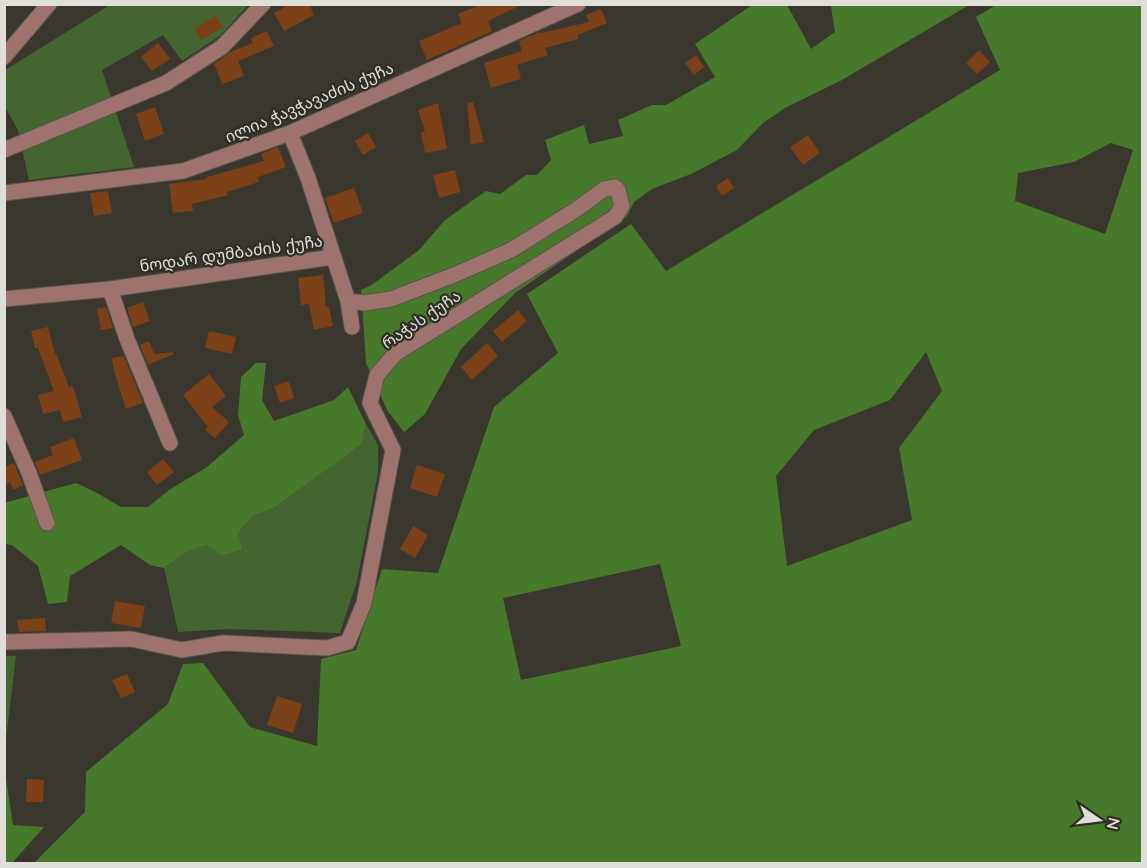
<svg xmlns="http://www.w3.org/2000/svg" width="1147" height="868" font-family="Quicksand,'Noto Sans Georgian',sans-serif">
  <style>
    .green { fill: #436630 }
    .forest { fill: #47792a; fill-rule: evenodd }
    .building { fill: #7c4017 }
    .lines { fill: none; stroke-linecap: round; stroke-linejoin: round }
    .minor-casing { stroke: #58554e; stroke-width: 17 }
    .minor { stroke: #9e736e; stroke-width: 15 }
    .labels { text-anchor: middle; stroke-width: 4.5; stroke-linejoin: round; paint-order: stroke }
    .street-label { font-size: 16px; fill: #e0ded9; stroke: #2f2d25 }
  </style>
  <rect width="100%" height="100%" fill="#3a372f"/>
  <path class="green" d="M110 5H248L221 35 182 61 163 35 102 70 134 167 29 180 18 130 5 107V70Z
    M366 424 378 445V473L357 581 340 633 230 629 178 632 164 568 183 554 206 545 223 556 243 549 238 533 253 516 274 508 362 444Z
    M5 656H16L5 747 4 656Z"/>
  <path class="forest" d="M752 5H787L811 49 835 32 831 7 833 5H969L842 80 785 108 763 123 737 150 691 174 652 189 634 202 627 216 515 293 461 349 425 414 404 432 387 410 366 363 361 290 373 284 419 250 445 220 486 191 500 194 526 175H537L551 160 545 140 584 125 589 144 623 136 618 120 652 105H666L715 77 695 44Z
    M996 5H1142V863L33 864 85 812 86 772 168 704 183 664 203 663 250 727 317 746 321 659 356 650 382 569 438 573 494 407 558 353 527 294 631 224 666 271 1000 70 976 17ZM1111 143 1133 150 1105 234 1015 201 1018 173 1074 162ZM926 352 942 391 899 448 912 520 787 566 776 476 814 430 890 400ZM660 564 681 646 521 680 503 598Z
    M256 363H266L262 400 274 421 334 400 348 387 366 424 362 444 274 508 253 516 238 533 243 549 223 556 206 545 183 554 164 568 150 565 121 545 70 576 67 602 48 604 38 566 12 545 5 544 4 503 76 483 97 493 121 507H148L169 490 207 467 244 435 238 415 241 377Z
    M4 765 13 825 44 827 12 863H5Z"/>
  <path class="building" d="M290 4H309L314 15 284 31 274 13Z
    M482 4H523L488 21 492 31 427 60 419 41 462 23 458 14Z
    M601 9 607 23 578 35V39L545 48 548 55 517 65 521 79 491 88 484 63 522 51 519 41 540 32 541 33 589 22 586 15Z
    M216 16 223 27 201 40 194 29Z
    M267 31 274 46 238 61 244 76 222 84 214 64 230 52 253 43 251 38Z
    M158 43 170 59 152 71 141 57Z
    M979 50 990 62 977 74 966 63Z
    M696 55 704 67 694 75 685 63Z
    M473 102 484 142 471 145 467 103Z
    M438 103 447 149 425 153 421 132 425 131 418 110Z
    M155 107 164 134 145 141 136 114Z
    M368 133 376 147 363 155 355 141Z
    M808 135 820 153 803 165 790 147Z
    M278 147 286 167 258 177 259 182 227 192 228 195 192 204 193 211 173 213 169 184 207 179V177L264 161 261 154Z
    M455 170 460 192 439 198 433 175Z
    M728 178 734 188 722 196 716 186Z
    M354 188 363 213 334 223 325 198Z
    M108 191 112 213 94 216 90 193Z
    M323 275 326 307H329L333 326 314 330 309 304 301 305 298 278Z
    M143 302 150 321 133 327 127 308Z
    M106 307 113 328 101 330 97 309Z
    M518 310 527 321 502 342 493 331Z
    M48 327 55 354 56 353 69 387 73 386 82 417 63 422 60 410 43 414 38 395 54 391 38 348H35L31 331Z
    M209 331 236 337 232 354 205 348Z
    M149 341 154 354 173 352 174 354 148 365 140 345Z
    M487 343 498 356 472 380 461 367Z
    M124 356 143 403 126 409 114 371 112 358Z
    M209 374 226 396 212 407 229 422 215 438 205 430 208 427 183 395Z
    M289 381 294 398 280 403 274 386Z
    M74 438 82 460 40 475 35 462 53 455 50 447Z
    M163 459 174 472 157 485 147 472Z
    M14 463 23 485 13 490 10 482 4 485V467Z
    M417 465 445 474 437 497 410 488Z
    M413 526 428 535 415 558 400 549Z
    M115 601 145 606 141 628 111 623Z
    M45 618 46 631 19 632 17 620Z
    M127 674 135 692 121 698 112 680Z
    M277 696 302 704 293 733 267 725Z
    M27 779 44 780 43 802H26Z"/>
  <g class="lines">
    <defs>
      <path id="minor" d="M4 57 49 4
        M290 133 308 178 348 301 352 327
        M4 150 166 83 222 47 263 4
        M4 193 183 171 290 133 578 4
        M110 289 127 339 170 443
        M4 299 110 289 333 257
        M4 416 29 473 47 523
        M4 642 131 639 182 650 223 643 327 648 348 642 364 603 393 450 370 403 377 375 395 354 615 217 622 206 618 190 615 187 604 189 577 209 511 250 454 275 391 299 364 303 348 301"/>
    </defs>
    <use href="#minor" class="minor-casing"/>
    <use href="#minor" class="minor"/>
  </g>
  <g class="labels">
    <g class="street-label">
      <text transform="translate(309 102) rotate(-23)" y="6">ილია ჭავჭავაძის ქუჩა</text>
      <text transform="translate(231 253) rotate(-8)" y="6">ნოდარ დუმბაძის ქუჩა</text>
      <text transform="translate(421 319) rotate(-34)" y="6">რაჭას ქუჩა</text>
    </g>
  </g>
  <rect width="1147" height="868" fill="none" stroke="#e0ded9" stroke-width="12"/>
  <g transform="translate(1099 820) rotate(104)" stroke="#2f2d25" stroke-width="4.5" paint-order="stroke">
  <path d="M0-4.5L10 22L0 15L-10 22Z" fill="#e0ded9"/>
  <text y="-9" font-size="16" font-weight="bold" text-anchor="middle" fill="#e0ded9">N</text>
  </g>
</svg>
